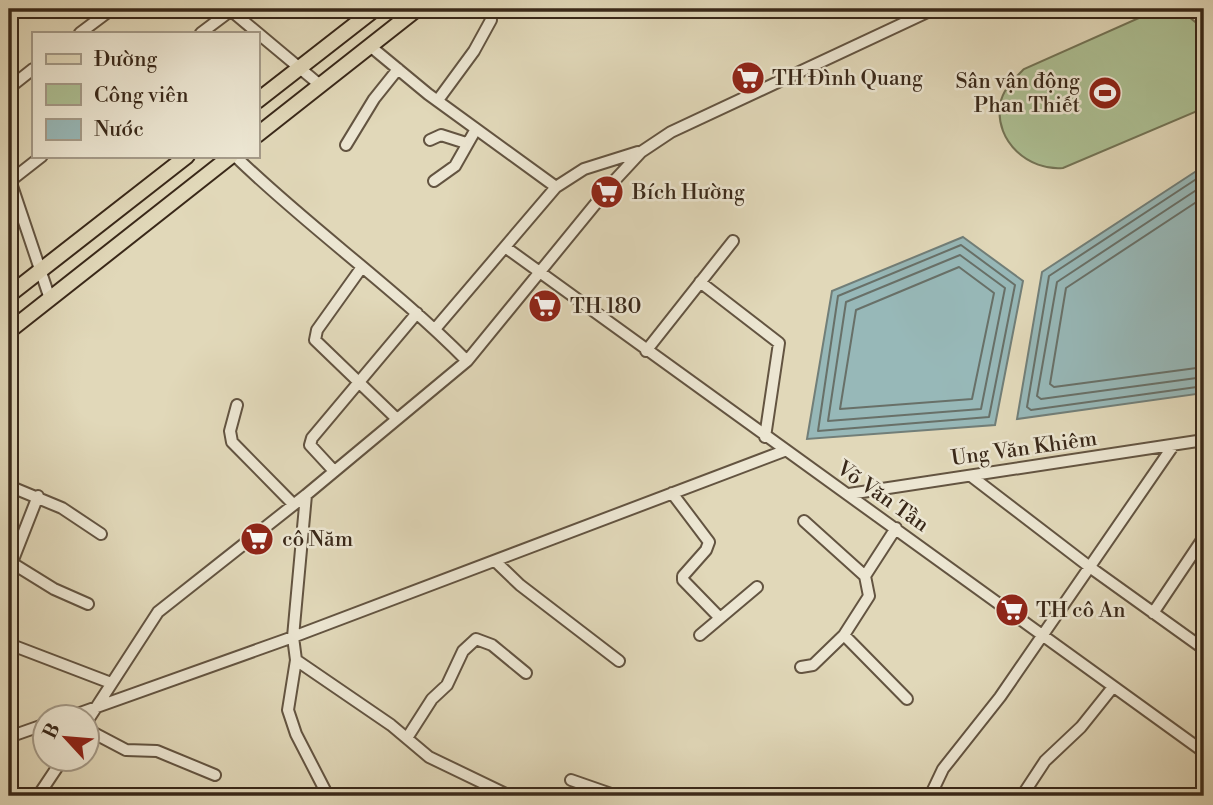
<svg xmlns="http://www.w3.org/2000/svg" width="1213" height="805" font-family="'Libre Bodoni',serif">
  <style>
    .green { fill: #adc094; stroke: #737456; stroke-width: 2 }
    .water { fill: #97b8b8; stroke: #717e78; stroke-width: 2 }
    .lines { fill: none; stroke-linecap: round; stroke-linejoin: round }
    .shore { stroke: #687068; stroke-width: 2 }
    .minor-casing { stroke: #635441; stroke-width: 14 }
    .major-casing { stroke: #392819; stroke-width: 18 }
    .minor { stroke: #ece6d2; stroke-width: 10 }
    .major { stroke: #e1d8b9; stroke-width: 14 }
    .labels { text-anchor: middle; stroke-width: 5; stroke-linejoin: round; paint-order: stroke }
    .poi-label { font-size: 21px; fill: #392819; stroke: #ece6d2; text-anchor: start }
    .street-label { font-size: 21px; fill: #392819; stroke: #ece6d2 }
  </style>
  <rect width="100%" height="100%" fill="#e1d8b9"/>
  <filter id="stains"><feTurbulence type="fractalNoise" baseFrequency=".00286" numOctaves="4"/><feColorMatrix values="0 0 0 0 .2 0 0 0 0 .09 0 0 0 0 .02 0 0 0 .5 -.17"/></filter>
  <radialGradient id="worn" r=".72"><stop offset=".6" stop-color="#630" stop-opacity="0"/><stop offset="1" stop-color="#630" stop-opacity=".3"/></radialGradient>
  <path class="green" d="M1167 11 1189 17 1204 29V102L1195 112 1063 168C1029 171 995 142 1000 105 1002 90 1014 79 1024 69L1150 13Z"/>
  <path class="water" d="M1204 166V393L1017 419 1042 272Z
    M963 237 1023 281 995 425 807 439 832 291Z"/>
  <g class="lines">
    <path class="shore" d="M1204 174 1049 276 1027 407 1031 410 1204 386
      M1204 185 1057 282 1037 396 1041 399 1204 377
      M1204 197 1066 288 1050 384 1054 387 1204 367
      M961 245 1015 285 989 417 818 431 838 296Z
      M960 255 1005 288 981 409 828 421 846 302Z
      M959 267 994 293 972 399 840 409 856 310Z"/>
    <defs>
      <path id="minor" d="M229 9 320 85
        M80 33 112 9
        M201 33 233 9
        M370 46 428 94 556 187
        M9 88 33 69
        M438 100 474 51 491 20
        M430 140 441 135 466 143
        M346 145 374 99 398 69
        M235 156C309 228 394 287 467 361
        M9 177 50 299
        M10 181 42 156
        M434 181 455 166 476 129
        M505 247 1204 752
        M362 267 317 330 315 340 397 419
        M700 282 779 343 765 437
        M435 329 556 187 584 169 638 152
        M646 351 733 241
        M237 405 230 431 232 442 293 504
        M334 471 310 445 312 438 417 313
        M971 476 1091 568 1204 649
        M9 486 62 508 101 534
        M672 493 709 542 706 550 683 576V580L719 617
        M849 494 1204 440
        M306 495 293 637 296 660 288 710 296 734 328 796
        M804 521 865 576
        M896 528 865 576 869 596 844 635 907 699
        M495 561 520 585 619 661
        M12 563 54 589 88 604
        M9 570 38 496
        M1153 613 1204 537
        M700 635 757 587
        M9 644 111 683
        M296 660 391 725 429 757 510 796
        M801 667 813 665 844 635
        M66 718 293 637 784 451
        M88 720 158 612 306 495 467 361 615 180 641 152 671 132 934 9
        M88 730 126 750 157 751 215 775
        M9 737 46 724
        M407 738 432 699 447 685 463 651 476 639 492 645 526 673
        M571 780 617 796
        M933 790 943 769 1000 697 1173 446
        M38 796 62 760
        M1022 796 1045 761 1081 727 1113 687"/>
      <path id="major" d="M257 101 375 9
        M257 135 417 9
        M9 295 187 156
        M9 331 231 156"/>
    </defs>
    <use href="#minor" class="minor-casing"/>
    <use href="#major" class="major-casing"/>
    <use href="#minor" class="minor"/>
    <use href="#major" class="major"/>
  </g>
  <defs>
    <symbol id="supermarket-disc" viewBox="-11 -11 22 22"><circle r="9.5" fill="#8f2418" stroke="#ece6d2"/><path d="M-6-5.5h2.5l.6 2H6L4.5 2H-2.5L-4.4-4H-6ZM-1.5 3.2a1.3 1.3 0 1 0 .1 0ZM3 3.2a1.3 1.3 0 1 0 .1 0Z" fill="#fff"/></symbol>
    <symbol id="stadium-disc" viewBox="-11 -11 22 22"><circle r="9.5" fill="#8f2418" stroke="#ece6d2"/><path d="M0-5a6.5 5 0 1 0 0 10a6.5 5 0 1 0 0-10ZM-3.5-1.8h7v3.6h-7Z" fill="#fff"/></symbol>
  </defs>
  <g fill-rule="evenodd">
    <use href="#supermarket-disc" x="729" y="59" width="38" height="38"/>
    <use href="#stadium-disc" x="1086" y="74" width="38" height="38"/>
    <use href="#supermarket-disc" x="588" y="173" width="38" height="38"/>
    <use href="#supermarket-disc" x="526" y="287" width="38" height="38"/>
    <use href="#supermarket-disc" x="238" y="520" width="38" height="38"/>
    <use href="#supermarket-disc" x="993" y="591" width="38" height="38"/>
  </g>
  <g class="labels">
    <g class="poi-label">
      <text x="772" y="85">TH Đình Quang</text>
      <text x="1080" y="88" text-anchor="end">Sân vận động<tspan x="1080" dy="24">Phan Thiết</tspan></text>
      <text x="632" y="199">Bích Hường</text>
      <text x="570" y="313">TH 180</text>
      <text x="282" y="546">cô Năm</text>
      <text x="1036" y="617">TH cô An</text>
    </g>
    <g class="street-label">
      <text transform="translate(1024 448) rotate(-8)" y="7">Ung Văn Khiêm</text>
      <text transform="translate(883 496) rotate(35)" y="7">Võ Văn Tần</text>
    </g>
  </g>
  <rect width="1213" height="805" fill="none" stroke="#e1d8b9" stroke-width="35"/>
  <rect x="10" y="10" width="1192" height="784" fill="none" stroke="#392819" stroke-width="3.5"/>
  <rect x="18" y="18" width="1178" height="770" fill="none" stroke="#392819" stroke-width="2"/>
  <rect x="32" y="32" width="228" height="126" fill="#ece6d2" stroke="#a49a88" stroke-width="2"/>
  <rect x="46" y="54" width="35" height="10" fill="#e1d8b9" stroke="#a49a88" stroke-width="2"/>
  <text x="94" y="66" font-size="21" fill="#392819">Đường</text>
  <rect x="46" y="84" width="35" height="21" fill="#adc094" stroke="#a49a88" stroke-width="2"/>
  <text x="94" y="102" font-size="21" fill="#392819">Công viên</text>
  <rect x="46" y="119" width="35" height="21" fill="#97b8b8" stroke="#a49a88" stroke-width="2"/>
  <text x="94" y="136" font-size="21" fill="#392819">Nước</text>
  <g transform="translate(66 738) rotate(296)"><circle r="33" fill="#ece6d2" stroke="#a49a88" stroke-width="2"/>
  <path d="M0-5L12 26L0 18L-12 26Z" fill="#8f2418"/>
  <text y="-10" font-size="19" font-weight="bold" text-anchor="middle" fill="#392819">B</text>
  </g>
  <rect width="100%" height="100%" filter="url(#stains)"/>
  <rect width="100%" height="100%" fill="url(#worn)"/>
</svg>
